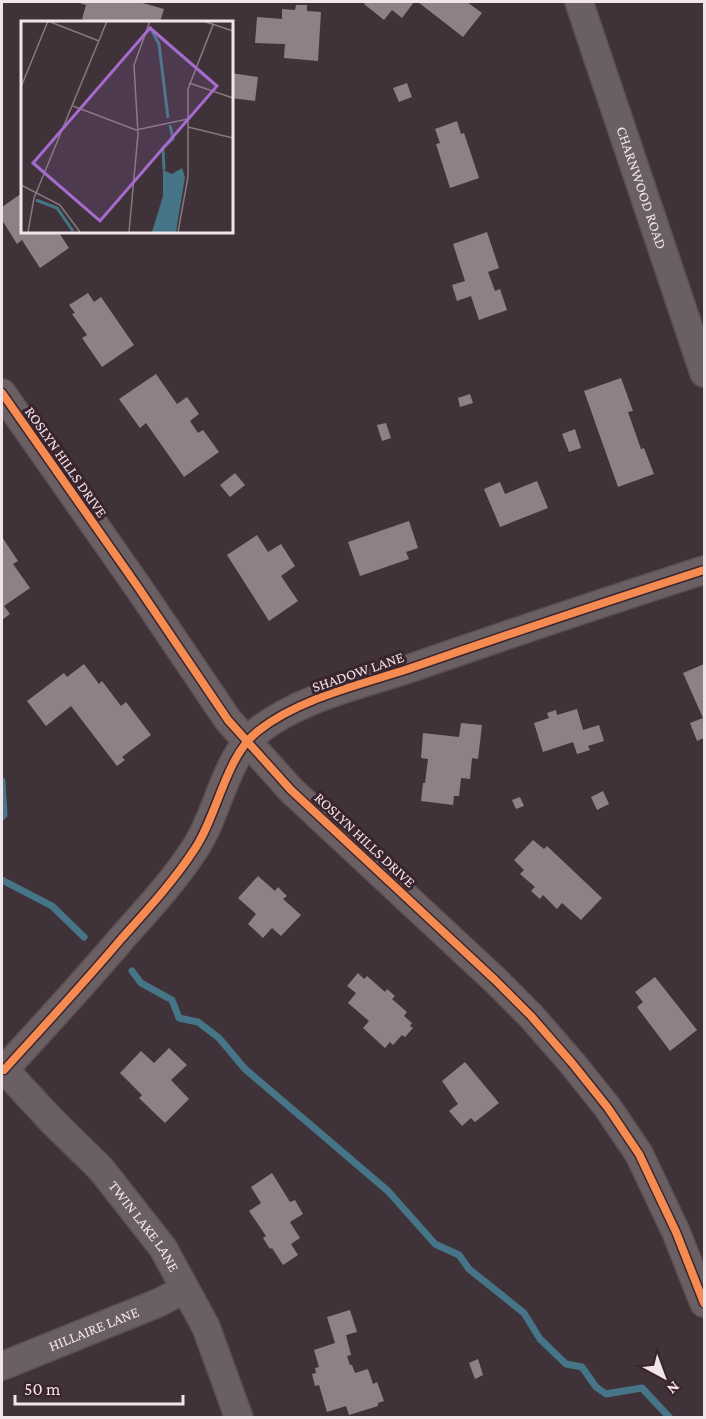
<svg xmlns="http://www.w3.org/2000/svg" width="706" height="1419" font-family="'Crimson Pro',serif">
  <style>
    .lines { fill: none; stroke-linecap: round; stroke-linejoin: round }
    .stream { stroke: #457586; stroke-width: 7 }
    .building { fill: #8f8087 }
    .minor-casing { stroke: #5b5054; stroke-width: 30 }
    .minor { stroke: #6a6064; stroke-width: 27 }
    .cycleway-casing { stroke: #3a242d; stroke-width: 11 }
    .cycleway { stroke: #f68b52; stroke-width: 8 }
    .labels { text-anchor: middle; stroke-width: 6; stroke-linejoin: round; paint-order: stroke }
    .street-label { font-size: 15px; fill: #f3e3ea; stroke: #3a242d }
    .inset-river { fill: none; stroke: #457586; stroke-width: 3 }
    .inset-road { fill: none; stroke: #87797f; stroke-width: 1.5 }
    .view { fill: #a56cce; fill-opacity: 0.15; stroke: #a56cce; stroke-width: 3 }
    .inset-edge { fill: none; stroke: #f3e3ea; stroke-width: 3 }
  </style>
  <rect width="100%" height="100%" fill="#3f3238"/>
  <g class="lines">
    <path class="stream" d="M2 781 4 815 2 817
      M2 880 52 906 84 937
      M132 971 141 983 172 1000 179 1018 198 1022 219 1038 245 1069 388 1191 435 1244 459 1255 469 1269 524 1313 540 1339 566 1364 582 1367 596 1387 606 1394 642 1388 670 1418"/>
  </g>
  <path class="building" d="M76 2H139L164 9 160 22H93L82 19 86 5Z
    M366 2H414L402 18 392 10 384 20 364 4Z
    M418 2H467L482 13 463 37Z
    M296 5H307V11L321 12 318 61 284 58 285 44 255 43 257 17 282 19V9L295 10Z
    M231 73 258 77 255 101 231 98Z
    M407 83 412 97 399 102 393 88Z
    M457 121 461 134 464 133 479 178 450 188 436 144 440 143 435 129Z
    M22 193V231H58L69 248 40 268 22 240 17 244 2 220V207Z
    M487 232 499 268 488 272 495 291 500 289 507 310 479 320 471 296 457 301 452 285 465 281 453 244Z
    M88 293 94 302 101 297 134 345 102 367 82 338 87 335 72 314 75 313 69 305Z
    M156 374 177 404 187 397 199 414 190 421 198 433 203 430 219 452 184 477 146 423 140 428 119 399Z
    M621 378 633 411 628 412 641 449 644 448 654 474 618 487 584 391Z
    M470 394 473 403 460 407 458 398Z
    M386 423 391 438 382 441 377 425Z
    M575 429 581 448 569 452 562 434Z
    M235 473 245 485 230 497 220 485Z
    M537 481 548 508 500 527 484 489 500 482 505 494Z
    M409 521 418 548 406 552 409 559 360 576 348 542Z
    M257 535 268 552 281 544 295 566 281 576 298 601 269 621 227 555Z
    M2 537 18 561 13 564 30 588 4 606 10 614 2 620Z
    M84 664 99 684 102 681 121 706 126 702 151 735 122 757 125 760 117 766 71 706 46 726 27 701 64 673 67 677Z
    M704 664V738L697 741 690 723 703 718 683 673Z
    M577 709 583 730 599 725 604 741 588 746 590 750 577 754 573 742 543 752 534 723 549 718 547 713 556 710 557 715Z
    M461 723 482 725 478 759 472 758 470 779 461 778 459 796H454L453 805 421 801 423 783H425L428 759 421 758 423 733 459 737Z
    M603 791 609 804 597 810 591 797Z
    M520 797 524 806 516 809 512 800Z
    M533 840 544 849 547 846 602 898 581 920 562 903 557 909 543 895 540 899 531 891 535 887 520 874 524 870 514 860Z
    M258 876 275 891 278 887 287 896 283 899 301 915 281 936 272 928 263 938 248 924 256 914 238 898Z
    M358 973 364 979 367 976 385 992 387 989 395 996 392 999 407 1012 404 1016 412 1023 410 1026 413 1028 405 1037 402 1035 393 1045 390 1042 385 1048 363 1028 369 1021 348 1003 356 993 347 986Z
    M655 977 697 1030 670 1051 637 1007 643 1002 635 992Z
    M169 1048 187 1065 171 1080 189 1099 165 1123 139 1098 142 1095 120 1073 141 1051 154 1063Z
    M465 1062 499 1103 475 1122 471 1118 462 1126 449 1111 458 1104 442 1081Z
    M272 1173 290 1202 295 1200 303 1214 290 1222 300 1238 291 1244 298 1255 283 1265 272 1248 270 1249 263 1238 266 1236 249 1211 261 1203 251 1187Z
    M350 1310 357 1332 346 1335 351 1355 347 1356 350 1365H352L355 1373 368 1369 373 1384 377 1382 384 1401 378 1403V1406L349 1415 346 1406 327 1412 319 1385 315 1386 312 1374 316 1373 315 1368 319 1367 314 1350 335 1343 327 1317Z
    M478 1359 483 1375 475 1379 469 1363Z"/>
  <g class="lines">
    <defs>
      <g id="minor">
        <path id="s1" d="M579 2 704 373"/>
        <path d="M2 393 138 587 228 720 291 790 495 980 531 1016 572 1063 608 1108 639 1154 676 1232 704 1303"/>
        <path id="s2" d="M2 1067 53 1122 101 1169 163 1248 206 1327 239 1418"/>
        <path d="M4 1070C44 1026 84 983 122 938 147 910 173 882 194 850 218 815 225 757 258 731 298 699 359 685 408 669 506 635 605 602 704 570"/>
        <path id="s3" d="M2 1366 158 1303 185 1289"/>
      </g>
    </defs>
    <use href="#minor" class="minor-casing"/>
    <use href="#minor" class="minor"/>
    <defs>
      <path id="cycleway" d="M2 393 138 587 228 720 291 790 495 980 531 1016 572 1063 608 1108 639 1154 676 1232 704 1303
        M4 1070C44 1026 84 983 122 938 147 910 173 882 194 850 218 815 225 757 258 731 298 699 359 685 408 669 506 635 605 602 704 570"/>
    </defs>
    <use href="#cycleway" class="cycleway-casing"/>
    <use href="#cycleway" class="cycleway"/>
  </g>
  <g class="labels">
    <g class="street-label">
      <text dy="5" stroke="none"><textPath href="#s1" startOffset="196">CHARNWOOD ROAD</textPath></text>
      <text transform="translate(66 462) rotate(55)" y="5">ROSLYN HILLS DRIVE</text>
      <text transform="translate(358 672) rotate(-19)" y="5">SHADOW LANE</text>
      <text transform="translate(365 840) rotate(43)" y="5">ROSLYN HILLS DRIVE</text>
      <text dy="5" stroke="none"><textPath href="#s2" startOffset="214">TWIN LAKE LANE</textPath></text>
      <text dy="5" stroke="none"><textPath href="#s3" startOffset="99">HILLAIRE LANE</textPath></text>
    </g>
  </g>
  <g transform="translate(21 21)">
    <rect width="212" height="212" fill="#3f3238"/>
    <path d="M161 147 164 156 155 211H131L142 175V149L151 153Z" fill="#457586"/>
    <path class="inset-river" d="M129 6 138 23 147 97M143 149 142 127 152 118 149 104M15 179 36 187 52 210"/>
    <path class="inset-road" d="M27 0 78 20M182 0 212 10M168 62 212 77M0 66 27 0M52 85 115 109 167 98M167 106 212 117M0 164 39 184 59 211M7 211 13 177 86 0M108 211 117 113 113 44 129 0M157 211 167 156V68L192 4"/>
    <path class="view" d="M129 7 196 65 79 200 12 142Z"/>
    <rect width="212" height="212" class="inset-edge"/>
  </g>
  <rect width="706" height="1419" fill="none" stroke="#f3e3ea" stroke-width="6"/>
  <g transform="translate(664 1377) rotate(139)" stroke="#3a242d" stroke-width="4.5" paint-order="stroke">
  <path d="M0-4.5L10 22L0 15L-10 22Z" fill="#f3e3ea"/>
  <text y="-9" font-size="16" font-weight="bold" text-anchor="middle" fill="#f3e3ea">N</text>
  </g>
  <path d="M15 1395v9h168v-9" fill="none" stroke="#f3e3ea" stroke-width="3"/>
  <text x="24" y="1395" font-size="18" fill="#f3e3ea" stroke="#3a242d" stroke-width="4.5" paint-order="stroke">50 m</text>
</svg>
